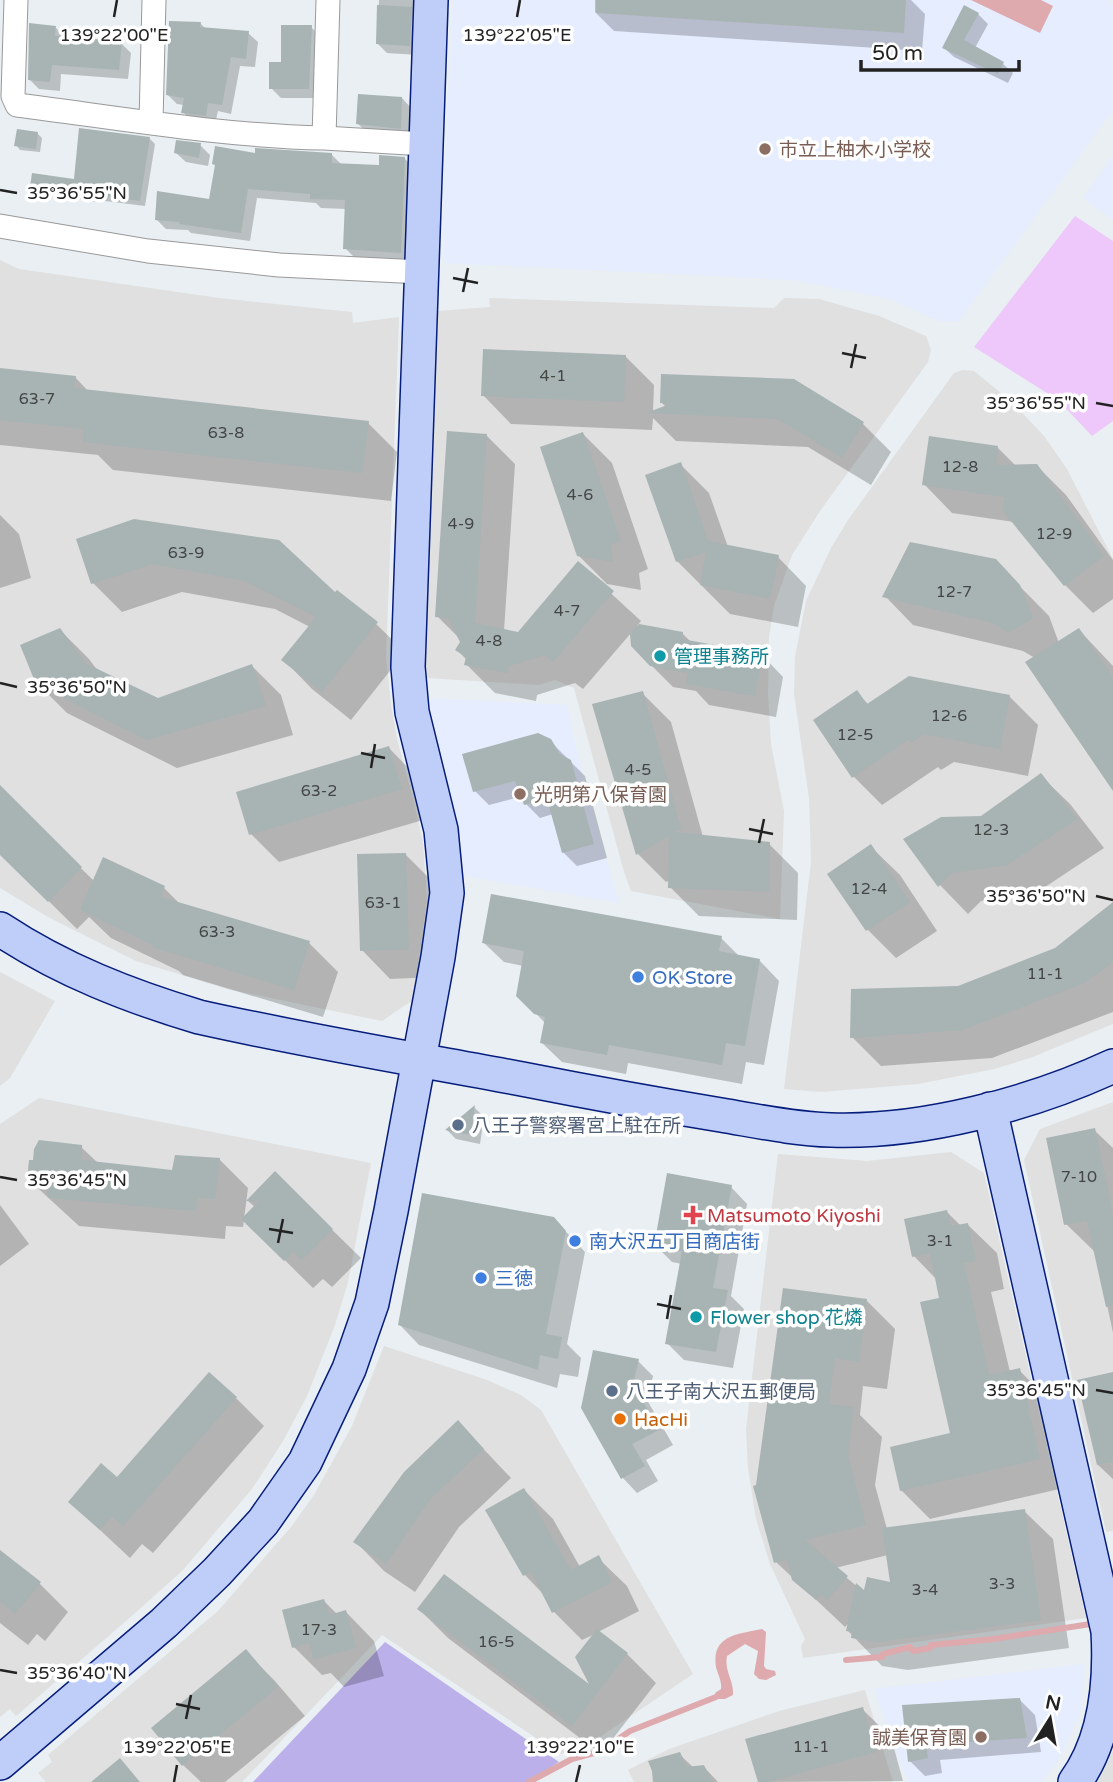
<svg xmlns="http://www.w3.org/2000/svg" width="1113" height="1782" font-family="'Varela Round','Noto Sans JP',sans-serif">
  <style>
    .residential { fill: #dfe0df }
    .education { fill: #e5edff }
    .grass { fill: #bcb0ea }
    .park { fill: #eec8fa }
    .water { fill: #deaaae }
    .shadow { fill: #0003; fill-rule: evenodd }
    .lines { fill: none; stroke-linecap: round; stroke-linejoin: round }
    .stream { stroke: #deaaae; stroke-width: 6 }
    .building { fill: #a8b3b4 }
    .street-casing { stroke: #999; stroke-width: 25 }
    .secondary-casing { stroke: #061d7c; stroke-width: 36 }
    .street { stroke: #fff; stroke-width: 23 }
    .secondary { stroke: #bfcef9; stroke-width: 33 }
    .ticks { fill: none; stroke: #222; stroke-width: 2.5 }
    .education-dot { fill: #8d6e63; stroke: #fff; stroke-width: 2.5 }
    .culture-dot { fill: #0f9aa8; stroke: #fff; stroke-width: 2.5 }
    .shop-dot { fill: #3f7fe0; stroke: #fff; stroke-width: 2.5 }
    .service-dot { fill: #5c6f8a; stroke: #fff; stroke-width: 2.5 }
    .health-dot { fill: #e0444e; stroke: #fff; stroke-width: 2.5 }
    .food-dot { fill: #e8710a; stroke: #fff; stroke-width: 2.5 }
    .labels { text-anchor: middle; stroke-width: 7; stroke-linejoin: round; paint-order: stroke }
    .number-label { font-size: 16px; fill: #444646 }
    .education-label { font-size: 19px; fill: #785e54; stroke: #fff; text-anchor: start }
    .culture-label { font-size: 19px; fill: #0d838f; stroke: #fff; text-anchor: start }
    .shop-label { font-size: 19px; fill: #366cbe; stroke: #fff; text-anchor: start }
    .service-label { font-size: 19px; fill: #4e5e75; stroke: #fff; text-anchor: start }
    .health-label { font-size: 19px; fill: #be3a42; stroke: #fff; text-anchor: start }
    .food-label { font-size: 19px; fill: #c56008; stroke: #fff; text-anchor: start }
    .ticks-label { font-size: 18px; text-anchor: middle; fill: #222; stroke: #fff; stroke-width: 7; stroke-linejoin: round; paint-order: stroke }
  </style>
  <rect width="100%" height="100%" fill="#e9eff2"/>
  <path class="residential" d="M0 260 19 269 219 298 352 312 353 323 399 317 386 657 391 705 397 739 414 802 423 843 427 900 413 1000 382 1021 227 989 136 961 48 917 0 888Z
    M489 298 774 308 784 298 819 299 879 316 926 336 931 350 928 362 820 511 792 555 774 606 769 637 768 694 771 744 784 811 780 919 631 891 624 872 574 688 555 680 538 685 427 678 425 648 438 311 490 307Z
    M963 370 974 371 1012 402 1044 436 1067 469 1113 559V1024L1030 1058 994 1069 918 1084 821 1092 784 1089 811 862 809 798 794 694 795 657 806 601 831 548 848 520 954 373Z
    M0 972 55 1001 10 1078 0 1086Z
    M39 1098 371 1163 348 1282 335 1325 307 1396 283 1441 252 1489 183 1570 134 1614 16 1716 10 1709 0 1717V1124Z
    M1113 1102V1531L1106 1532 1024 1160 1040 1129Z
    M951 1152 984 1173 1086 1618 803 1658 801 1646 805 1639 770 1564 756 1519 748 1468 746 1429 778 1154 867 1161Z
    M384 1346 487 1380 521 1395 541 1410 693 1674 585 1747 560 1754 382 1635 242 1782H46L38 1773 52 1762 48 1755 218 1611 291 1527 314 1495 352 1426Z
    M865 1690 893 1782H634L628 1770 669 1749 779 1711Z
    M1113 1750V1782H1097L1104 1770Z"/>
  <path class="education" d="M453 0H1108L1113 6V110L958 322H941L890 299 793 280 444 263V185Z
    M1113 156V220L1083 198Z
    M428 698 567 705 579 762 619 903 465 876 459 827Z
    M1084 1664 1080 1715 1059 1760 1041 1782H908L874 1689Z"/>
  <path class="grass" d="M385 1642 559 1762 528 1782H253Z"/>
  <path class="park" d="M1075 216 1113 241V421L1092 436 1058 400 974 347Z"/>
  <path class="water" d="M971 0H1041L1053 6 1040 33Z
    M762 1629 766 1632 764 1666 766 1669 775 1671 776 1675 766 1680 759 1679 754 1674 758 1651 745 1644 727 1656C724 1671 734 1680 733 1695L725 1699H717L715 1693 721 1689C722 1681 718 1675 716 1667 711 1634 740 1634 762 1629Z"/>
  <path class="shadow" d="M379 0H419V55L387 53 377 43Z
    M595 0H911L925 14 922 51 614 31 595 12Z
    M978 14 988 24 975 48 1003 64 1013 73 1008 83 954 57 944 48Z
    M200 23 206 29 248 33 258 42 255 67 240 66 231 114 218 111 215 124 193 122 183 112 184 105 177 104 167 94Z
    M311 27 321 37 318 98H281L271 88 283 64Z
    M56 28 65 37 121 43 131 53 128 79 61 74 60 91 39 89 29 79Z
    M402 98 411 108 410 137 368 133 358 124Z
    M38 134 42 138 40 152 20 150 16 145Z
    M150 139 155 144 145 206 97 200 96 202 37 192 32 187 76 181Z
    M200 145 210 155 208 166 186 162 176 153Z
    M331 154 341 164 380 166 405 159 414 168 410 262 354 257 345 248 347 209 321 208 316 203 257 198 250 241 191 233 188 230 166 229 157 220 210 201 256 155Z
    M625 356 654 385 653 412 666 407 661 402 863 424 891 452 871 485 808 447 676 441 653 418 652 430 511 424 483 395Z
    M0 369 75 377 89 392 368 423 397 452 391 501 113 470 98 455 0 445Z
    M583 434 612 463 648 569 639 573 641 590 607 584 578 555Z
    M486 435 515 464 504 631 519 634 578 563 641 621 637 626 682 633 692 643 762 655 783 677 776 717 709 705 696 691 673 687 651 665 631 633 583 689 575 683 537 695 536 701 495 693 466 664 467 660 457 650 463 642 437 616Z
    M998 448 1016 466H1037L1066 495 1113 560V599L1093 613 1065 585 1014 522 952 513 924 484Z
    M680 464 709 493 728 547 778 557 806 586 798 627 730 614 677 561Z
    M0 515 19 534 31 578 0 588Z
    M78 540 336 595 376 624 405 652 351 720 312 689 284 660 310 627 275 609 182 592 122 612 93 583Z
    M995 561 1049 616 1059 643 1079 630 1113 666V787L1035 658 1023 651 913 625 885 596Z
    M60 630 89 659 98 671 158 700 252 666 281 695 293 735 177 768 67 713 37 683Z
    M642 693 671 722 703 837 769 844 798 873 797 920 699 916 670 887V880L666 882 638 854Z
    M857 693 869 705 1009 696 1038 725 1028 776 954 762 941 770 938 767 882 805 854 777Z
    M550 741 585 776 607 858 577 866 563 852 553 814 540 818 526 804 523 796 489 805 475 791Z
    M389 748 417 777 430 818 279 862 251 834Z
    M1041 776 1070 804 1104 848 1036 893 981 901 968 914 940 885 906 840 982 818Z
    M0 788 94 881 164 888 181 905 309 943 338 972 323 1017 183 975 179 971 111 938 89 917 77 929 0 853Z
    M871 847 900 875 937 931 896 958 868 930Z
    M405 854 434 883 437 977 390 979 362 950Z
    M1113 904V1012L992 1058 881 1066 852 1037 958 988 1056 950Z
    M721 938 740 957 760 961 779 981 764 1065 746 1062 742 1084 628 1063 626 1074 562 1062 542 1043 546 1024 518 995 523 966 504 962 484 943Z
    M475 1108 484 1117 480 1144 456 1139 447 1130Z
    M1094 1130 1113 1148V1333L1096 1253 1066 1224Z
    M81 1147 98 1163 174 1172 219 1159 248 1188 244 1219 255 1207 248 1201 275 1174 361 1258 332 1287 323 1279 313 1288 244 1220 243 1227 226 1226 225 1239 79 1226 29 1180Z
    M731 1187 747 1204 731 1296 744 1309 733 1368 684 1360 667 1343 682 1264 672 1262 655 1245Z
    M0 1205 29 1244 0 1266Z
    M947 1212 961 1226 968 1225 997 1253 1004 1289 991 1292 1010 1372 1019 1370 1048 1399 1068 1487 930 1519 901 1490 952 1435 941 1299 937 1280 914 1256Z
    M554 1219 585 1252 567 1344 581 1358 578 1377 560 1374 557 1388 419 1345 400 1325Z
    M867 1301 895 1329 887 1389 863 1386 860 1415 882 1437 875 1485 887 1529 1024 1511 1053 1539 1069 1648 908 1670 882 1666 848 1631 850 1622 845 1627 776 1562 756 1487ZM888 1555 892 1584 865 1593 835 1568Z
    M638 1361 653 1376 647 1400 673 1445 646 1460 658 1481 637 1493 623 1478 583 1408Z
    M1113 1374V1479L1098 1465Z
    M236 1398 264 1426 153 1553 142 1544 130 1558 70 1502 117 1480Z
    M458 1422 511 1478 459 1527 415 1592 384 1571 356 1542Z
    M524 1490 553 1519 580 1567 598 1558 627 1586 639 1611 598 1632 627 1654 656 1683 601 1754 448 1638 419 1609 595 1690V1634L582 1640 554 1612 546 1597 525 1575 488 1510Z
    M0 1552 39 1583 68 1612 45 1641 37 1634 28 1645 0 1623Z
    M324 1601 337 1614 346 1612 374 1641 384 1676 344 1687 331 1673 322 1675 294 1647Z
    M246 1652 274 1680 305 1716 225 1782H201L183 1765Z
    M1020 1700 1035 1715 1041 1752 940 1760 942 1773 925 1776 910 1761 904 1707Z
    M862 1709 891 1737 903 1781 759 1782Z
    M679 1754 694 1768 704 1767 718 1782H660Z"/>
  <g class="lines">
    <path class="stream" d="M846 1660 882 1657 883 1654 910 1647 913 1651 930 1648 931 1645 994 1639 1097 1623
      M529 1782 572 1759 601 1751 630 1731 716 1697"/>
  </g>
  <path class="building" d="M596 0H906L904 33 596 13Z
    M377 5 412 7 410 46 376 44Z
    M964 5 979 13 964 40 1004 62 998 74 942 48Z
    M169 21 201 22 200 27 249 31 246 59 231 57 222 105 208 103 206 116 181 113 184 98 166 95Z
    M29 23 56 26 55 36 122 41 119 70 52 65 50 82 28 80Z
    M281 25H312L309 89H269V62H281Z
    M358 94 402 97 401 129 356 124Z
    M79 128 150 137 140 201 92 195 91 198 30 187 32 173 74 179Z
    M17 129 38 132 36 149 14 146Z
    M176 140 201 143 199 158 174 153Z
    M215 146 255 153V148L332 153V163L379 165V155L405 157 401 253 343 249 345 200 310 199V194L248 189 241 233 179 224 180 222 155 220 157 191 209 199 215 165 212 164Z
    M483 349 626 355 624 402 481 396Z
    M0 368 76 376 74 388 369 421 362 473 83 442 84 429 0 420Z
    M661 374 794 379 864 422 842 458 778 419 646 413 670 404 660 403Z
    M447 431 487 434 475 623 518 632 578 561 614 591 553 662 545 655 509 666 508 673 464 665 466 657 455 650 460 642 448 618 435 617Z
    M583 432 621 541 611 544 613 562 577 556 540 447Z
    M929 436 998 446 996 465 1037 464 1104 556 1064 586 1002 510 1005 497 922 485Z
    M681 462 708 541 779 555 770 599 700 585 706 552 676 562 645 475Z
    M134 519 279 540 335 592 337 590 378 622 322 692 281 660 316 617 245 581 153 564 91 584 76 539Z
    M910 542 996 559 1020 585 1033 618 1009 633 993 623 882 597Z
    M639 624 683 632 682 639 763 654 755 696 686 684 688 673 650 666 631 646 630 634Z
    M60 628 85 663 158 698 252 664 266 706 147 740 36 684 20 645Z
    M1079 628 1113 677V791L1025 662Z
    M909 676 1010 695 1000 749 924 734 911 743 909 739 852 778 813 720 857 690 867 704Z
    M643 691 681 829 675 832 770 842 769 892 668 888 669 836 636 855 592 704Z
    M538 733 551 739 560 754 571 760 594 844 562 853 547 799 524 805 515 781 473 792 462 754Z
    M389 746 402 789 249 835 236 792Z
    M1041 773 1077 819 1007 865 952 873 938 887 903 839 941 817 981 816Z
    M0 785 82 867 48 902 0 855Z
    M871 844 910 902 866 931 827 874Z
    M406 853 409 949 360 951 357 854Z
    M103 857 165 886 161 897 310 941 294 990 152 947 153 945 80 910Z
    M491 894 722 936 719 951 760 959 745 1046 726 1043 722 1065 609 1045 607 1055 540 1043 545 1017 534 1014 516 996 524 951 482 943Z
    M1113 902V962L1084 983 963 1030 850 1038 851 989 958 986 1055 948Z
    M475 1105 471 1135 445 1130Z
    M1095 1128 1113 1214V1306L1106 1307 1087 1221 1064 1225 1046 1138Z
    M39 1140 82 1145V1160L172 1170 175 1155 220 1158 215 1199 198 1198 196 1211 48 1198 46 1182 27 1180 29 1160H33L34 1149Z
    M275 1171 333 1229 302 1260 293 1251 284 1261 241 1219 259 1201H246Z
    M667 1173 732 1185 713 1288 728 1290 716 1352 665 1344 682 1251 654 1246Z
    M422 1193 554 1217 566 1231 546 1334 562 1337 558 1359 540 1355 538 1370 398 1325Z
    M947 1210 951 1226 968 1223 976 1261 964 1263 989 1375 1020 1368 1040 1459 900 1491 890 1447 950 1433 920 1302 939 1298 930 1253 912 1257 904 1219Z
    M783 1288 867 1299 859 1362 835 1358 829 1404 854 1407 848 1455 866 1525 805 1540 848 1576 827 1600 821 1594 816 1600 792 1580 787 1559 774 1563 753 1486 756 1485Z
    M593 1350 639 1359 633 1384 659 1430 632 1444 645 1466 621 1479 581 1408Z
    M209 1372 237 1397 123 1526 112 1516 100 1530 68 1502 101 1463 117 1477Z
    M1113 1372V1462L1097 1465 1077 1380Z
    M458 1420 484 1449 431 1498 386 1564 353 1542 404 1472Z
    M524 1488 571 1570 599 1555 612 1582 552 1613 531 1572 523 1576 485 1510Z
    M1025 1509 1041 1620 878 1642 851 1638 852 1632 846 1631 856 1583 864 1590 867 1577 890 1582 882 1528Z
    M0 1550 41 1582 15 1614 0 1601Z
    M444 1574 589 1684 575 1657 597 1629 628 1653 572 1726 417 1609Z
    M324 1599 329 1615 346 1610 356 1648 314 1659 309 1643 292 1648 282 1610Z
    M246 1649 278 1687 182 1766 151 1728Z
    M1020 1698 1027 1738 926 1745 928 1758 908 1762 902 1705Z
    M863 1707 876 1752 768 1782H758L745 1739Z
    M680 1752 687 1767 704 1765 712 1782H653L652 1771 648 1761Z
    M120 1758 140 1782H91Z"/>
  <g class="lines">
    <defs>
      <path id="street" d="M16 0 13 96 17 105C119 118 222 136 324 138L328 0
        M151 122 154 0
        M324 138 425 144
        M0 226 148 251 279 265 421 272"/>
      <path id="secondary" d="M0 929C62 970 129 996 199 1017 306 1041 415 1059 522 1079 588 1092 654 1104 721 1115 757 1121 794 1129 831 1130 922 1133 1031 1104 1113 1066
        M990 1109 1108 1631C1111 1682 1106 1739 1075 1782
        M0 1763 164 1623 217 1572 263 1522 305 1462 349 1369 372 1303 391 1211 438 957 447 893 441 830 412 712 408 667 431 0"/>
    </defs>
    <use href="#street" class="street-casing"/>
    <use href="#secondary" class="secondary-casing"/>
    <use href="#street" class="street"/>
    <use href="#secondary" class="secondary"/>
  </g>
  <path class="ticks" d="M114 17 117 0M517 17 520 0M0 190 17 193M453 278 478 283M463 292 468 268M842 353 866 358M851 368 856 344M1096 403 1113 406M0 683 17 687M361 753 385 758M371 768 375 744M749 829 773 834M759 843 764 819M1096 896 1113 900M0 1177 17 1180M269 1229 293 1233M278 1243 283 1219M657 1304 681 1309M667 1319 671 1295M1096 1390 1113 1393M0 1670 17 1673M176 1704 200 1709M186 1719 191 1695M174 1782 177 1765M576 1782 580 1765"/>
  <g class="education-dot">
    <circle cx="765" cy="149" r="7"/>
    <circle cx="520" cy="794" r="7"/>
    <circle cx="981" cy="1737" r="7"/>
  </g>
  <g class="culture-dot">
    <circle cx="660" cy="656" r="7"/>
    <circle cx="696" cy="1317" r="7"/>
  </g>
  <g class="shop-dot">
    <circle cx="638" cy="977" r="7"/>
    <circle cx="575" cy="1241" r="7"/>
    <circle cx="481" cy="1278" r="7"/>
  </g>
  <g class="service-dot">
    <circle cx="458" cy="1125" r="7"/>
    <circle cx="612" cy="1391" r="7"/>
  </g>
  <path class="health-dot" d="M689.5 1204.5h7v7h7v7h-7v7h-7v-7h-7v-7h7z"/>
  <circle class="food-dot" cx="620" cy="1419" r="7"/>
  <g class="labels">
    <g class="number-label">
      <text x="553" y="381">4-1</text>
      <text x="37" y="404">63-7</text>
      <text x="226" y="438">63-8</text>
      <text x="960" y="472">12-8</text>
      <text x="580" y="500">4-6</text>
      <text x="461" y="529">4-9</text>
      <text x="1054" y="539">12-9</text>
      <text x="186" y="558">63-9</text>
      <text x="954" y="597">12-7</text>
      <text x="567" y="616">4-7</text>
      <text x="489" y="646">4-8</text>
      <text x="949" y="721">12-6</text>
      <text x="855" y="740">12-5</text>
      <text x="638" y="775">4-5</text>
      <text x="319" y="796">63-2</text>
      <text x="991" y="835">12-3</text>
      <text x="869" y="894">12-4</text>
      <text x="383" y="908">63-1</text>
      <text x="217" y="937">63-3</text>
      <text x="1045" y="979">11-1</text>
      <text x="1079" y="1182">7-10</text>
      <text x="940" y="1246">3-1</text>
      <text x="1002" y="1589">3-3</text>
      <text x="925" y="1595">3-4</text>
      <text x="319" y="1635">17-3</text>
      <text x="496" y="1647">16-5</text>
      <text x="811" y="1752">11-1</text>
    </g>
    <g class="education-label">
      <text x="779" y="156">市立上柚木小学校</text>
      <text x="534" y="801">光明第八保育園</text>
      <text x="967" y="1744" text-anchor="end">誠美保育園</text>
    </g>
    <g class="culture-label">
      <text x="674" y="663">管理事務所</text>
      <text x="710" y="1324">Flower shop 花燐</text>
    </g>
    <g class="shop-label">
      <text x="652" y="984">OK Store</text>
      <text x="589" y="1248">南大沢五丁目商店街</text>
      <text x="495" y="1285">三徳</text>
    </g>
    <g class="service-label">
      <text x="472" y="1132">八王子警察署宮上駐在所</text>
      <text x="626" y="1398">八王子南大沢五郵便局</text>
    </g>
    <g class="health-label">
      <text x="707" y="1222">Matsumoto Kiyoshi</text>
    </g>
    <g class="food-label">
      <text x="634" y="1426">HacHi</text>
    </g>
  </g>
  <g class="ticks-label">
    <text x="517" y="41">139°22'05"E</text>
    <text x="114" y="41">139°22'00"E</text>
    <text x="77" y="199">35°36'55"N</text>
    <text x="1036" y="409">35°36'55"N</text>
    <text x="77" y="693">35°36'50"N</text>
    <text x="1036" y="902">35°36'50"N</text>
    <text x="77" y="1186">35°36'45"N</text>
    <text x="1036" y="1396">35°36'45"N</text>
    <text x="77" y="1679">35°36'40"N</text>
    <text x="177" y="1753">139°22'05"E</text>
    <text x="580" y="1753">139°22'10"E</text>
  </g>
  <g transform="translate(1050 1719) rotate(11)" stroke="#ffffff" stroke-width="5" paint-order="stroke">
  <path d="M0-5L12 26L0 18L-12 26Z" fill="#222222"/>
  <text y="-10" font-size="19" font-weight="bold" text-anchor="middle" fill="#222222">N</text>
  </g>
  <path d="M861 60v10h158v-10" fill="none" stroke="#222222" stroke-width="3.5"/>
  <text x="872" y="60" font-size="21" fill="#222222" stroke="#ffffff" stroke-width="5" paint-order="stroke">50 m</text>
</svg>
